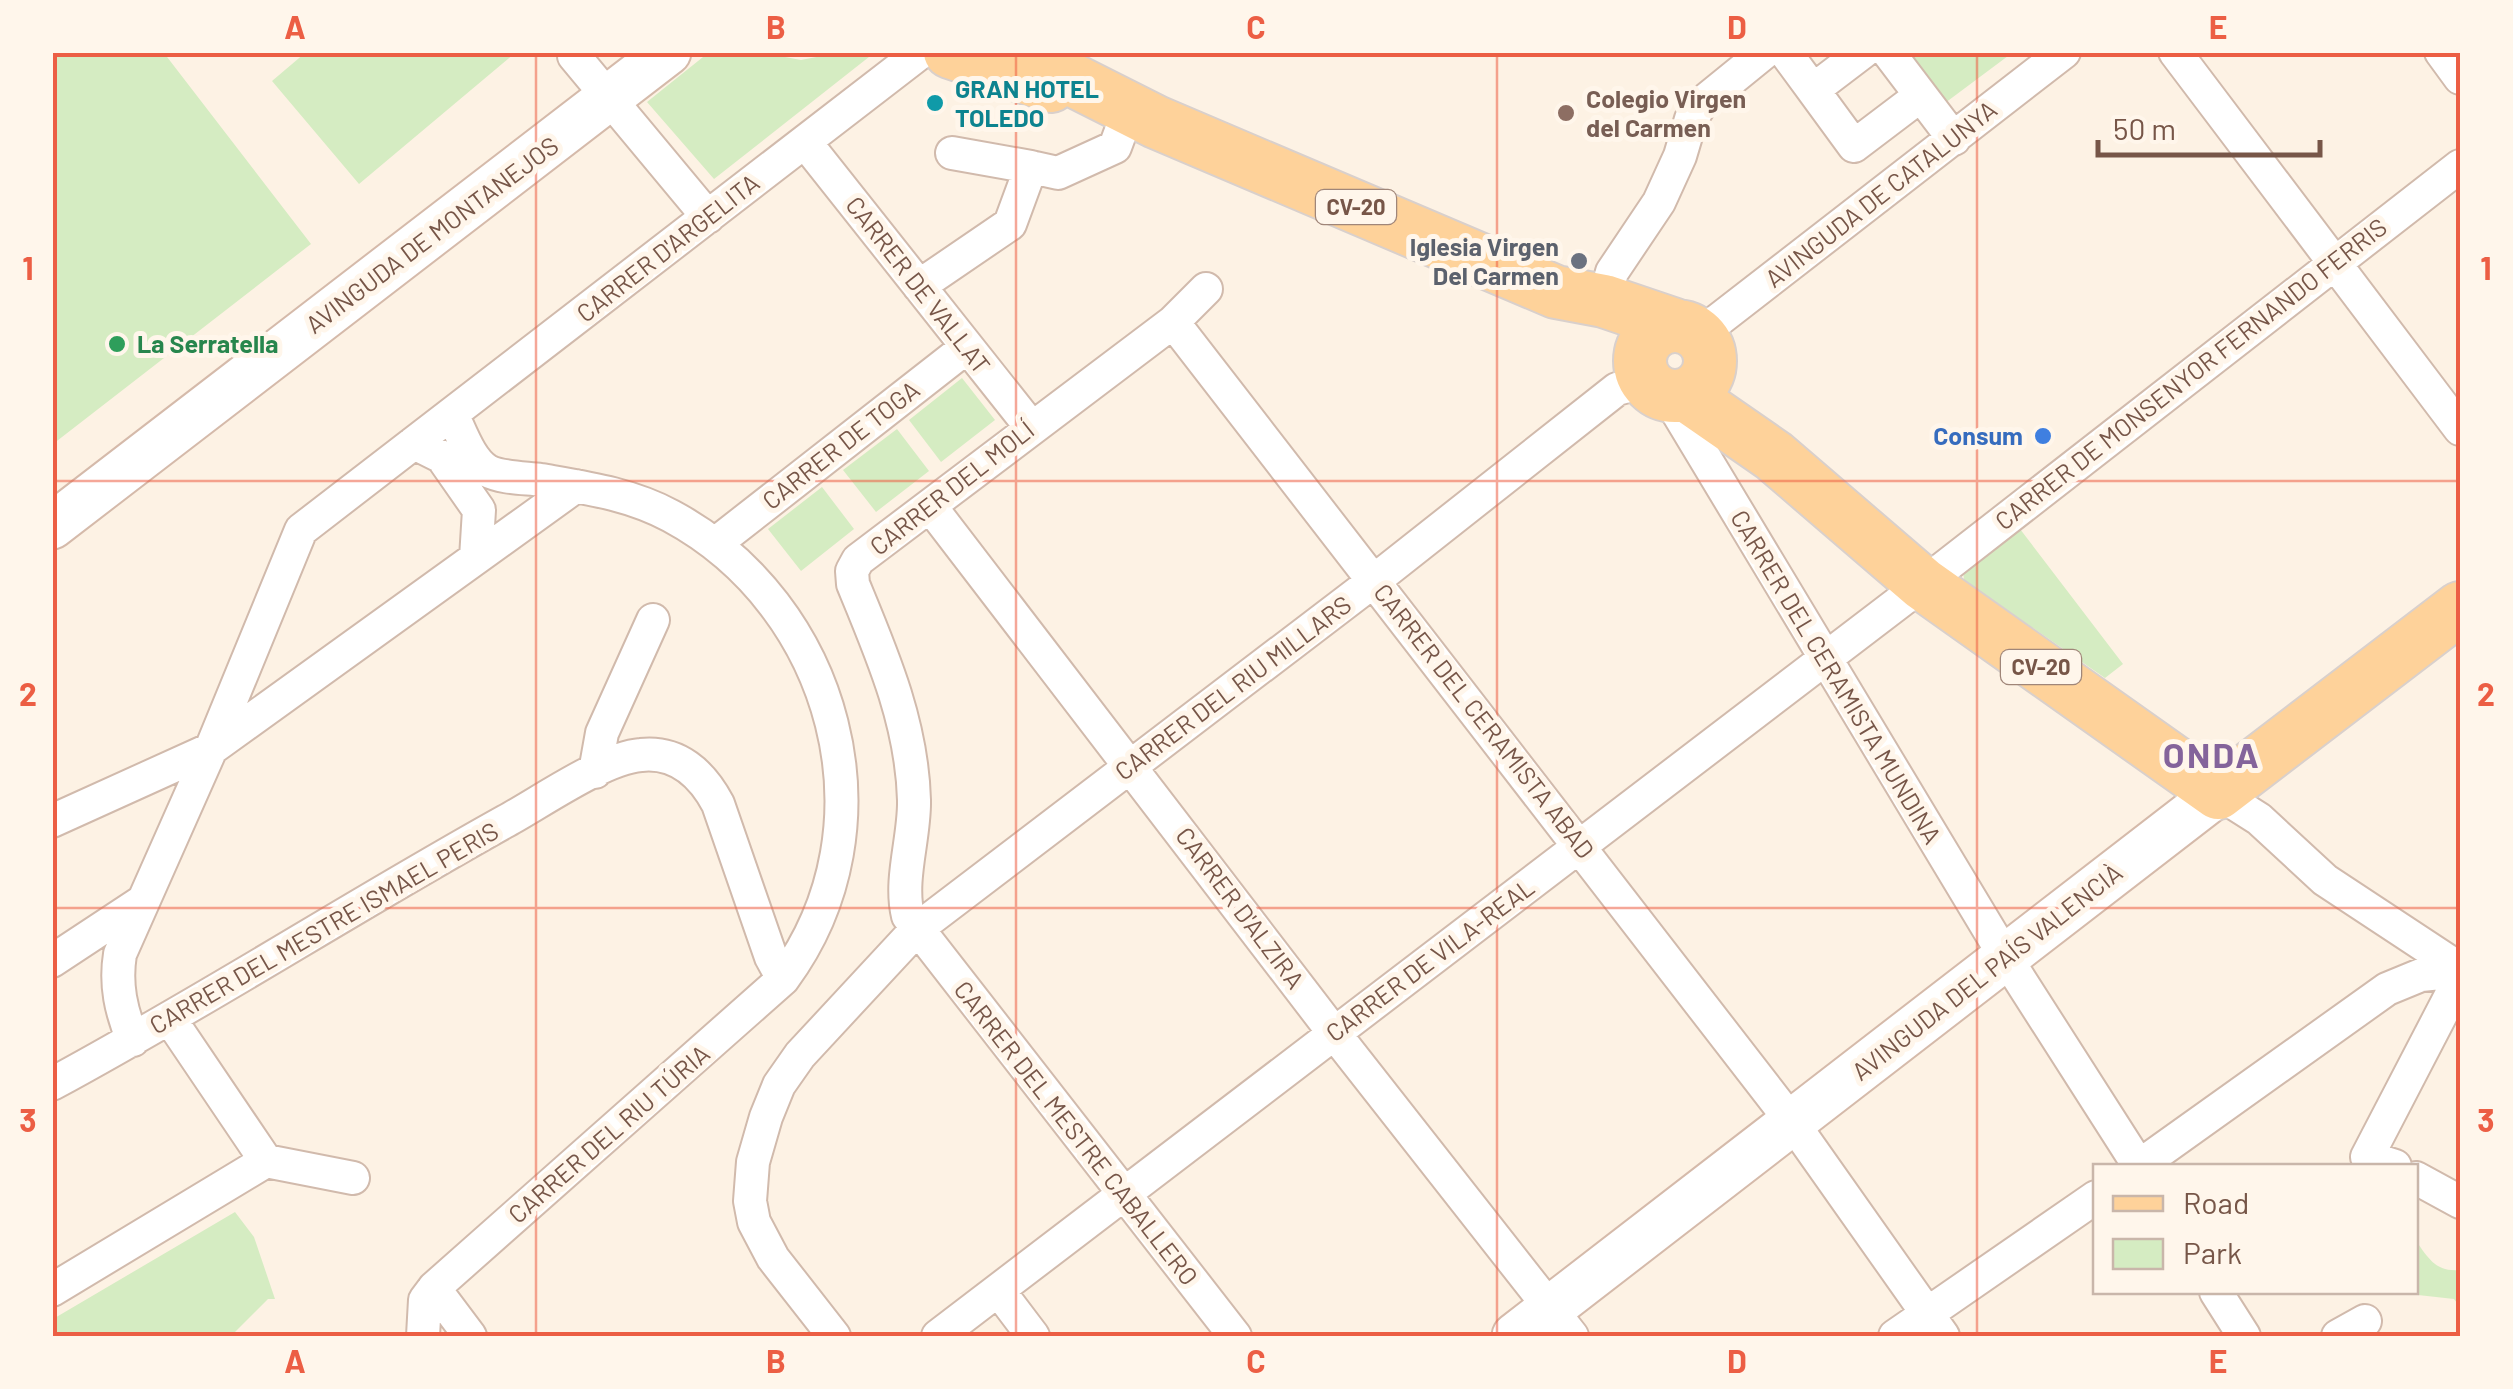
<svg xmlns="http://www.w3.org/2000/svg" width="2513" height="1389" font-family="Barlow,sans-serif">
  <style>
    .green { fill: #d5ecc2 }
    .lines { fill: none; stroke-linecap: round; stroke-linejoin: round }
    .street-casing { stroke: #d1baac; stroke-width: 36 }
    .secondary-casing { stroke: #d5baaa; stroke-width: 49 }
    .primary-casing { stroke: #d9d0cc; stroke-width: 56 }
    .street { stroke: #fff; stroke-width: 32 }
    .secondary { stroke: #fff; stroke-width: 45 }
    .primary { stroke: #fed29a; stroke-width: 52 }
    .grid { fill: none; stroke: #ec5e44; stroke-width: 2.5; stroke-opacity: 0.55 }
    .culture-dot { fill: #0f9aa8; stroke: #fff6eb; stroke-width: 4 }
    .education-dot { fill: #8d6e63; stroke: #fff6eb; stroke-width: 4 }
    .worship-dot { fill: #6b7280; stroke: #fff6eb; stroke-width: 4 }
    .leisure-dot { fill: #2e9e5b; stroke: #fff6eb; stroke-width: 4 }
    .shop-dot { fill: #3f7fe0; stroke: #fff6eb; stroke-width: 4 }
    .labels { text-anchor: middle; stroke-width: 10; stroke-linejoin: round; paint-order: stroke }
    .shield { fill: #fff6eb; stroke: #a08679; stroke-width: 2.5 }
    .shield-label { font-size: 22px; font-weight: bold; fill: #775648 }
    .culture-label { font-size: 25px; font-weight: bold; fill: #0d838f; stroke: #fff6eb; text-anchor: start }
    .education-label { font-size: 25px; font-weight: bold; fill: #785e54; stroke: #fff6eb; text-anchor: start }
    .street-label { font-size: 25px; fill: #775648; stroke: #fff6eb }
    .worship-label { font-size: 25px; font-weight: bold; fill: #5b616d; stroke: #fff6eb; text-anchor: end }
    .leisure-label { font-size: 25px; font-weight: bold; fill: #27864d; stroke: #fff6eb; text-anchor: start }
    .shop-label { font-size: 25px; font-weight: bold; fill: #366cbe; stroke: #fff6eb; text-anchor: end }
    .district-label { font-size: 35px; font-weight: bold; letter-spacing: 2.5px; fill: #84639b; stroke: #fff6eb }
    .neatline { fill: none; stroke: #ec5e44; stroke-width: 4 }
    .grid-label { font-size: 32px; text-anchor: middle; font-weight: bold; fill: #ec5e44 }
  </style>
  <rect width="100%" height="100%" fill="#fdf2e4"/>
  <path class="green" d="M53 52 164 53 311 244 53 444Z
    M305 53V52L515 53 359 184 272 81Z
    M708 53H764L801 60 837 53H874L714 179 647 102Z
    M1910 53H2012L1945 103Z
    M962 378 995 420 941 462 909 420Z
    M897 429 929 471 876 512 843 470Z
    M822 487 854 529 801 571 768 529Z
    M2020 529 2123 664 2105 678 1964 580 1963 570Z
    M235 1212 254 1237 275 1299H268L231 1336H53V1319Z
    M2416 1241C2429 1259 2436 1272 2460 1270V1307L2454 1299 2418 1295 2415 1292Z"/>
  <g class="lines">
    <defs>
      <path id="street" d="M1785 52 1813 90
        M1863 52 1813 90 1854 146 1920 96
        M1888 52 1954 139
        M2175 52 2460 429
        M2441 52 2460 78
        M574 56 708 217
        M805 142 1031 427
        M952 153 1031 167
        M919 286 1010 224 1031 167 1058 173 1115 147 1128 112
        M1206 289 1173 322 858 560 852 571 853 584C882 654 912 723 914 800 915 837 899 879 908 916L1235 1336
        M1604 301 1612 272 1659 202 1680 156 1691 119 1701 104 1765 52
        M1173 322 1792 1122 1943 1336
        M1699 335 2064 52
        M1667 395 2006 958 2139 1166
        M414 443 442 457 479 510 476 558
        M930 506 1334 1033 1572 1336
        M715 544 967 347
        M595 772 602 733 653 620
        M2218 793 2259 819 2325 880 2460 969
        M52 821 211 749 576 486
        M52 961 140 903
        M170 1019 266 1161
        M133 1040C121 1011 115 985 120 954L211 749 301 530 921 52
        M52 1084C206 1001 353 906 506 821 541 802 603 758 641 755 678 751 702 774 718 804L771 957 783 979
        M2139 1166 2387 989 2421 975 2460 971
        M2395 1166 2367 1157 2460 978
        M2416 1178 2460 1202
        M434 1288 470 1336
        M52 1290 266 1161 353 1178
        M999 1291 1033 1336
        M2216 1292 2244 1336
        M423 1336 425 1300 434 1288 783 979C897 825 836 605 671 516 630 494 587 488 541 480 526 478 501 478 488 471 470 461 461 432 452 414
        M834 1336 773 1258 754 1222 750 1201 753 1162 766 1117 779 1085 800 1055 917 929 1375 580 1617 389 1646 381
        M938 1336 1923 584 2460 166
        M1895 1336 2096 1197
        M2338 1336 2365 1321"/>
      <path id="secondary" d="M52 526 668 52
        M1515 1336 2218 793"/>
      <path id="primary" d="M950 52 1051 86
        M1017 52 1156 122 1556 292 1604 301 1675 325
        M1640 361a35 35 0 1 1 70 0a35 35 0 1 1-70 0Z
        M1686 395 1774 456 1923 584 2218 793 2460 608"/>
    </defs>
    <use href="#street" class="street-casing"/>
    <use href="#secondary" class="secondary-casing"/>
    <use href="#primary" class="primary-casing"/>
    <use href="#street" class="street"/>
    <use href="#secondary" class="secondary"/>
    <use href="#primary" class="primary"/>
  </g>
  <path class="grid" d="M536 52V1336M1016 52V1336M1497 52V1336M1977 52V1336M52 481H2460M52 908H2460"/>
  <circle class="culture-dot" cx="935" cy="103" r="10"/>
  <circle class="education-dot" cx="1566" cy="113" r="10"/>
  <circle class="worship-dot" cx="1579" cy="261" r="10"/>
  <circle class="leisure-dot" cx="117" cy="344" r="10"/>
  <circle class="shop-dot" cx="2043" cy="436" r="10"/>
  <g class="labels">
    <g class="shield">
      <rect x="1316" y="190" width="80" height="34" rx="8"/>
      <rect x="2001" y="650" width="80" height="34" rx="8"/>
    </g>
    <g class="shield-label">
      <text x="1356" y="215">CV-20</text>
      <text x="2041" y="675">CV-20</text>
    </g>
    <g class="culture-label">
      <text x="955" y="98">GRAN HOTEL<tspan x="955" dy="29">TOLEDO</tspan></text>
    </g>
    <g class="education-label">
      <text x="1586" y="108">Colegio Virgen<tspan x="1586" dy="29">del Carmen</tspan></text>
    </g>
    <g class="street-label">
      <text transform="translate(1881 194) rotate(-38)" y="9">AVINGUDA DE CATALUNYA</text>
      <text transform="translate(432 235) rotate(-37)" y="9">AVINGUDA DE MONTANEJOS</text>
      <text transform="translate(668 248) rotate(-38)" y="9">CARRER D'ARGELITA</text>
      <text transform="translate(918 285) rotate(52)" y="9">CARRER DE VALLAT</text>
      <text transform="translate(2191 374) rotate(-38)" y="9">CARRER DE MONSENYOR FERNANDO FERRIS</text>
      <text transform="translate(841 445) rotate(-38)" y="9">CARRER DE TOGA</text>
      <text transform="translate(952 488) rotate(-38)" y="9">CARRER DEL MOLÍ</text>
      <text transform="translate(1836 677) rotate(59)" y="9">CARRER DEL CERAMISTA MUNDINA</text>
      <text transform="translate(1233 688) rotate(-37)" y="9">CARRER DEL RIU MILLARS</text>
      <text transform="translate(1484 721) rotate(52)" y="9">CARRER DEL CERAMISTA ABAD</text>
      <text transform="translate(1240 908) rotate(53)" y="9">CARRER D'ALZIRA</text>
      <text transform="translate(324 928) rotate(-30)" y="9">CARRER DEL MESTRE ISMAEL PERIS</text>
      <text transform="translate(1430 960) rotate(-37)" y="9">CARRER DE VILA-REAL</text>
      <text transform="translate(1987 972) rotate(-38)" y="9">AVINGUDA DEL PAÍS VALENCIÀ</text>
      <text transform="translate(1076 1133) rotate(52)" y="9">CARRER DEL MESTRE CABALLERO</text>
      <text transform="translate(609 1134) rotate(-41)" y="9">CARRER DEL RIU TÚRIA</text>
    </g>
    <g class="worship-label">
      <text x="1559" y="256">Iglesia Virgen<tspan x="1559" dy="29">Del Carmen</tspan></text>
    </g>
    <g class="leisure-label">
      <text x="137" y="353">La Serratella</text>
    </g>
    <g class="shop-label">
      <text x="2023" y="445">Consum</text>
    </g>
    <g class="district-label">
      <text x="2212" y="768">ONDA</text>
    </g>
  </g>
  <rect width="2513" height="1389" fill="none" stroke="#fff6eb" stroke-width="110"/>
  <rect x="2093" y="1164" width="325" height="130" fill="#fff6eb" stroke="#c9b6aa" stroke-width="2.5"/>
  <rect x="2113" y="1196" width="50" height="15" fill="#fed29a" stroke="#c9b6aa" stroke-width="2.5"/>
  <text x="2183" y="1214" font-size="30" fill="#775648">Road</text>
  <rect x="2113" y="1239" width="50" height="30" fill="#d5ecc2" stroke="#c9b6aa" stroke-width="2.5"/>
  <text x="2183" y="1264" font-size="30" fill="#775648">Park</text>
  <path d="M2098 140v15h222v-15" fill="none" stroke="#775648" stroke-width="5"/>
  <text x="2113" y="140" font-size="30" fill="#775648" stroke="#fff6eb" stroke-width="8" paint-order="stroke">50 m</text>
  <rect x="55" y="55" width="2403" height="1279" class="neatline"/>
  <g class="grid-label">
    <text x="295" y="39">A</text>
    <text x="776" y="39">B</text>
    <text x="1256" y="39">C</text>
    <text x="1737" y="39">D</text>
    <text x="2218" y="39">E</text>
    <text x="28" y="280">1</text>
    <text x="2486" y="280">1</text>
    <text x="28" y="706">2</text>
    <text x="2486" y="706">2</text>
    <text x="28" y="1132">3</text>
    <text x="2486" y="1132">3</text>
    <text x="295" y="1373">A</text>
    <text x="776" y="1373">B</text>
    <text x="1256" y="1373">C</text>
    <text x="1737" y="1373">D</text>
    <text x="2218" y="1373">E</text>
  </g>
</svg>
